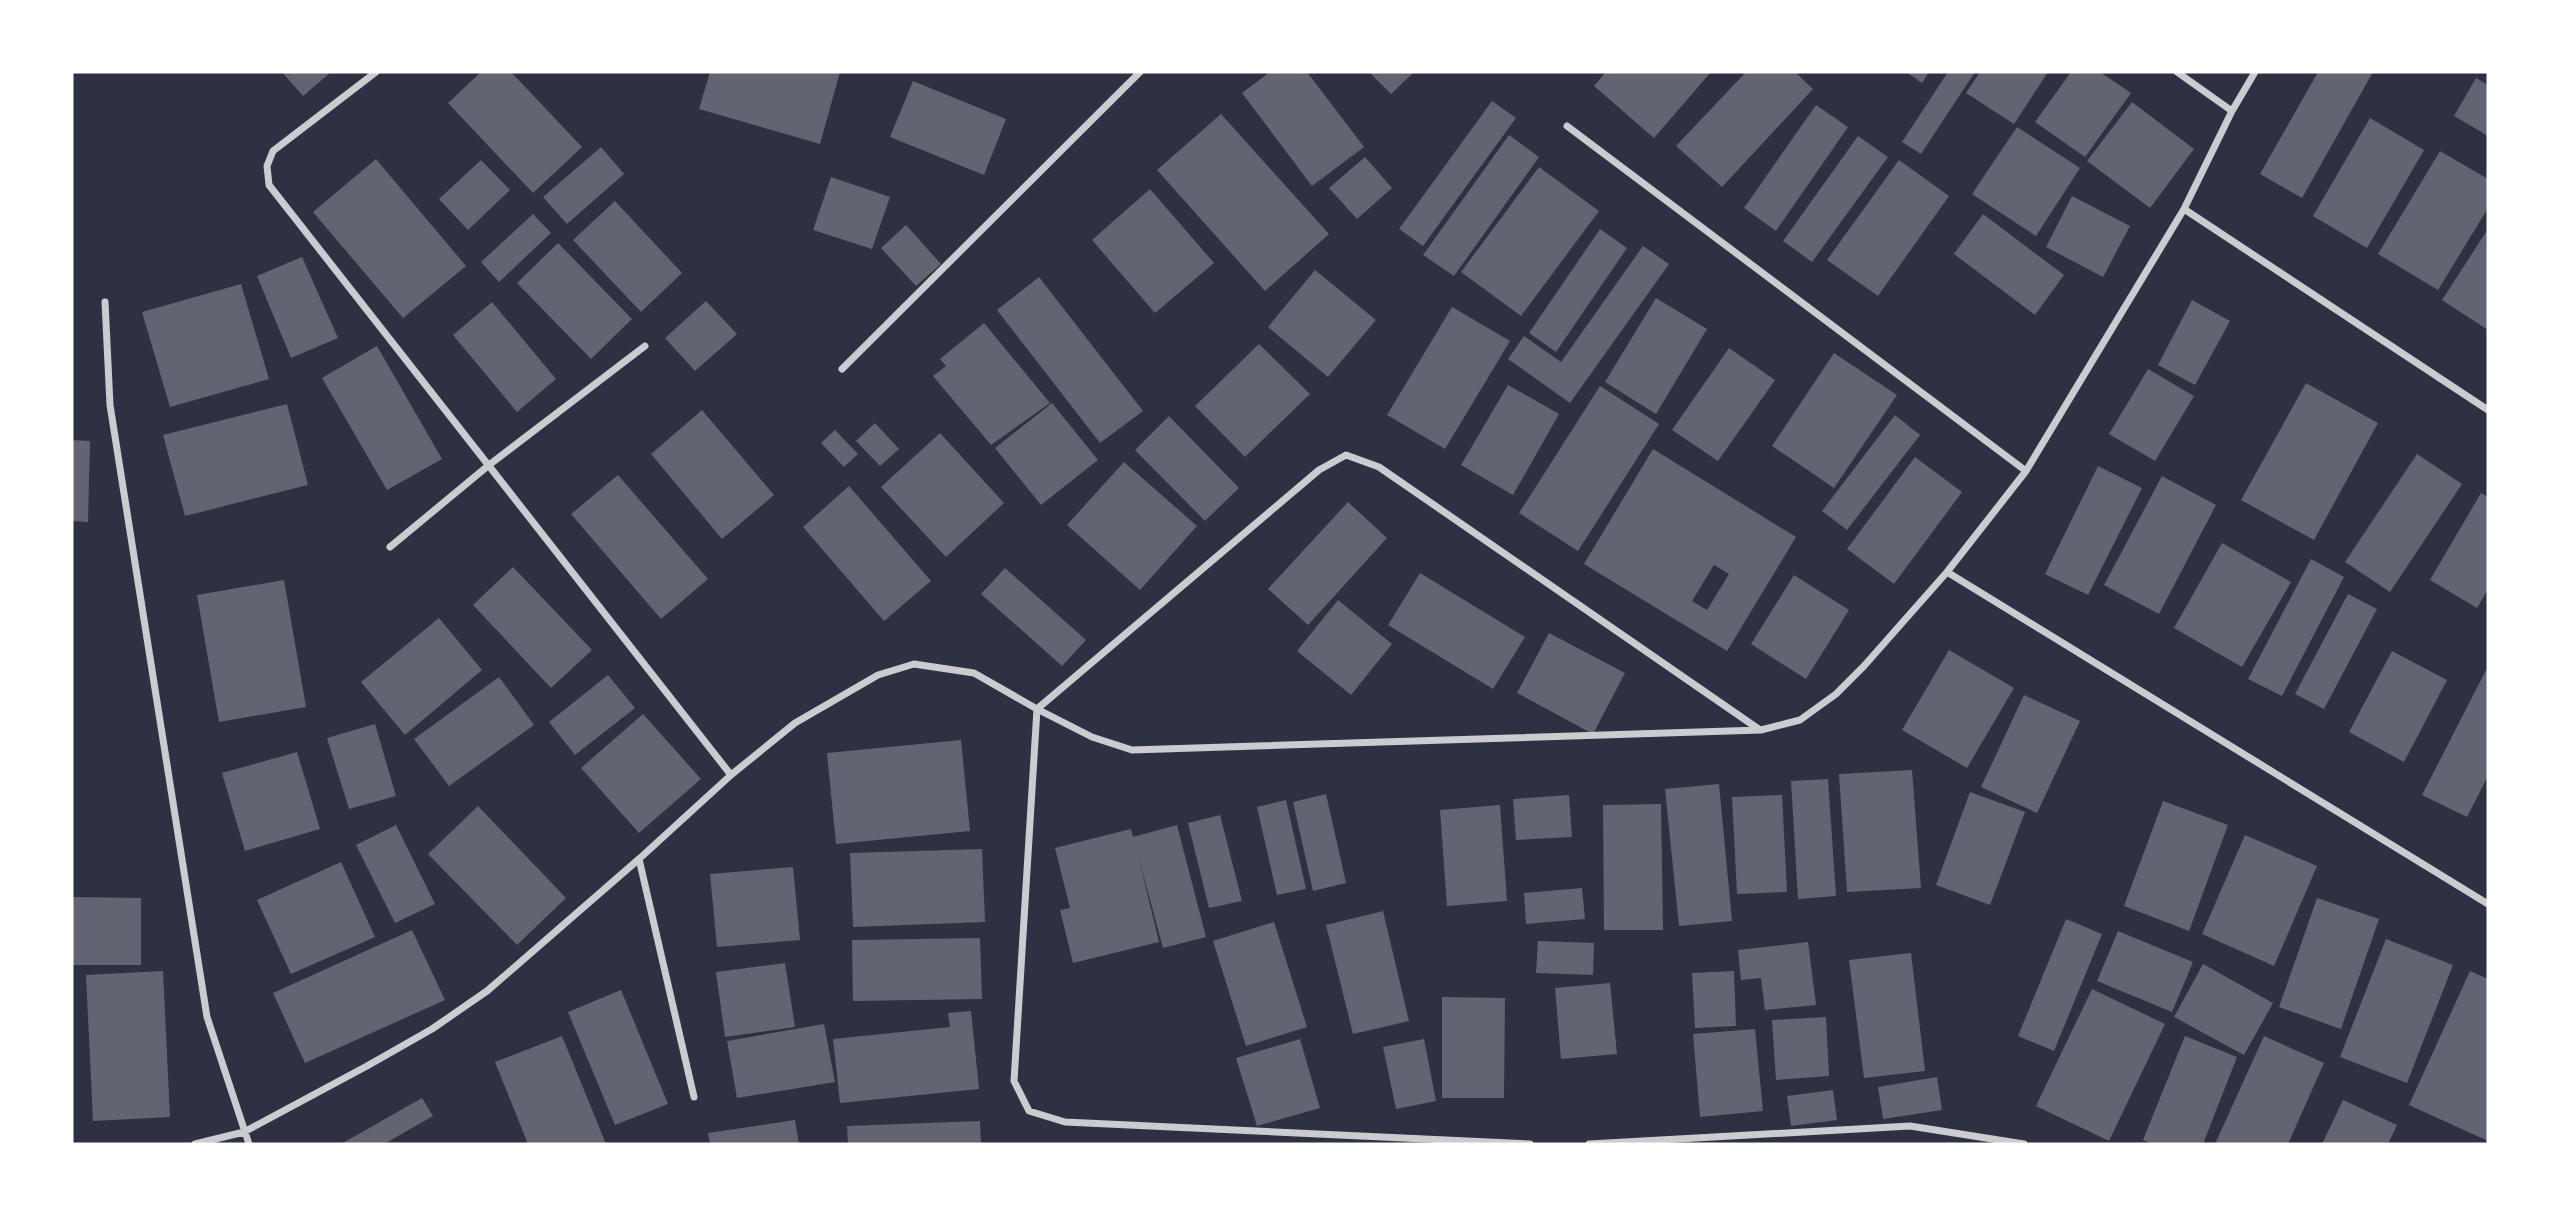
<svg xmlns="http://www.w3.org/2000/svg" width="2560" height="1216" font-family="'DejaVu Sans',sans-serif">
  <style>
    .building { fill: #626471; fill-rule: evenodd }
    .lines { fill: none; stroke-linecap: round; stroke-linejoin: round }
    .minor { stroke: #caccd0; stroke-width: 7 }
  </style>
  <rect width="100%" height="100%" fill="#2d3142"/>
  <path class="building" d="M282 72H331L303 96Z
    M481 72H511L582 147 533 193 448 103Z
    M710 72H840L820 144 699 109Z
    M1270 72H1307L1364 147 1312 186 1242 93Z
    M1369 72H1414L1391 94Z
    M1606 72H1711L1654 138 1594 86Z
    M1746 72H1795L1813 89 1722 187 1676 146Z
    M1906 72H1929L1922 83Z
    M1948 72H1975L1921 154 1902 142Z
    M1980 72H2048L2014 124 1966 93Z
    M2071 72H2100L2131 93 2085 157 2035 122Z
    M2318 72H2373L2302 198 2260 174Z
    M2476 78 2488 85V136L2454 116Z
    M913 81 1006 119 984 175 890 137Z
    M1492 101 1516 118 1423 246 1399 229Z
    M2132 102 2194 149 2150 208 2087 161Z
    M1816 105 1848 127 1776 231 1744 208Z
    M1221 114 1329 234 1265 291 1157 170Z
    M2370 118 2424 150 2367 248 2313 216Z
    M2017 127 2080 168 2036 236 1972 194Z
    M1509 135 1539 157 1454 276 1423 255Z
    M1858 136 1888 157 1812 262 1783 241Z
    M601 147 624 174 567 224 543 197Z
    M2440 151 2488 179V208L2438 290 2378 254Z
    M1365 157 1392 188 1357 219 1329 188Z
    M376 159 466 266 403 318 313 212Z
    M481 160 510 190 468 230 439 199Z
    M1899 160 1949 196 1878 296 1827 260Z
    M1539 167 1599 211 1521 316 1461 272Z
    M831 177 890 197 872 249 813 230Z
    M1150 189 1214 263 1155 313 1092 240Z
    M2072 196 2130 226 2103 277 2046 247Z
    M615 201 682 273 641 312 573 240Z
    M533 214 551 233 499 282 481 262Z
    M1983 214 2064 275 2035 315 1954 254Z
    M906 225 941 264 916 286 881 248Z
    M1600 229 1627 248 1556 352 1529 333Z
    M2488 229V330L2442 300Z
    M558 243 632 319 591 359 517 283Z
    M1643 246 1669 264 1570 403 1508 359 1524 336 1561 362Z
    M302 257 338 338 291 358 257 276Z
    M1315 270 1376 320 1328 377 1268 327Z
    M1039 277 1143 411 1100 443 997 310Z
    M241 284 269 379 170 407 142 312Z
    M1656 298 1707 329 1656 414 1605 382Z
    M2192 300 2230 321 2195 385 2158 365Z
    M706 301 737 334 695 371 665 338Z
    M492 302 556 379 517 412 453 335Z
    M1452 307 1510 341 1445 449 1387 415Z
    M984 323 1050 403 991 445 933 376 946 366 940 359Z
    M1259 344 1310 394 1245 457 1195 406Z
    M377 346 442 459 387 490 322 378Z
    M1729 348 1775 380 1718 461 1672 430Z
    M1834 353 1897 395 1834 488 1772 446Z
    M2148 369 2194 396 2155 461 2109 434Z
    M2306 383 2378 423 2314 540 2241 500Z
    M1508 385 1559 414 1513 495 1461 465Z
    M1600 386 1659 424 1578 551 1519 513Z
    M1052 403 1098 460 1041 505 995 448Z
    M287 404 308 485 185 516 163 435Z
    M702 410 774 495 722 539 651 454Z
    M1895 415 1920 435 1847 530 1822 511Z
    M1169 416 1239 488 1205 521 1135 450Z
    M875 423 899 449 880 466 856 441Z
    M835 430 858 454 844 467 821 443Z
    M940 433 1004 503 946 557 881 487Z
    M72 440 90 441 88 522 72 521Z
    M1653 449 1796 537 1727 651 1584 564ZM1714 565 1729 574 1707 610 1692 601Z
    M2417 454 2462 484 2390 592 2345 562Z
    M1915 457 1962 492 1894 584 1847 549Z
    M1124 462 1197 526 1140 590 1067 525Z
    M2098 466 2142 488 2088 595 2045 574Z
    M618 475 708 579 661 619 571 514Z
    M2162 476 2216 505 2159 614 2104 585Z
    M849 486 931 581 884 621 803 527Z
    M2481 493 2488 497V589L2477 608 2430 580Z
    M1348 502 1387 538 1308 625 1268 589Z
    M2222 543 2291 582 2242 667 2174 628Z
    M2311 559 2344 577 2282 696 2248 679Z
    M513 567 592 650 551 688 473 605Z
    M1005 568 1086 640 1062 666 981 594Z
    M1420 573 1525 637 1493 689 1388 625Z
    M1794 575 1849 610 1806 679 1751 644Z
    M284 580 306 707 219 722 197 595Z
    M2348 594 2377 609 2324 709 2295 694Z
    M1338 600 1392 644 1351 695 1297 651Z
    M439 618 482 670 405 735 361 682Z
    M1549 633 1625 673 1593 734 1517 693Z
    M1949 650 2014 688 1967 768 1902 730Z
    M2392 651 2447 680 2404 762 2349 732Z
    M2486 670 2488 671V776L2467 817 2422 795Z
    M608 675 635 708 575 755 549 722Z
    M499 677 534 725 449 786 414 739Z
    M2024 695 2080 721 2037 813 1981 787Z
    M643 714 701 779 639 833 581 768Z
    M375 724 396 796 349 809 327 738Z
    M961 740 970 831 836 844 827 753Z
    M297 752 320 829 245 851 222 773Z
    M1912 770 1921 888 1847 892 1839 774Z
    M1828 779 1836 896 1798 899 1791 781Z
    M1719 784 1732 921 1679 926 1665 789Z
    M1970 792 2025 812 1990 905 1936 885Z
    M1326 794 1346 883 1313 891 1293 802Z
    M1569 795 1572 837 1516 840 1513 799Z
    M1782 795 1787 892 1737 894 1732 797Z
    M1286 800 1306 889 1277 895 1257 807Z
    M2163 801 2228 825 2189 931 2124 906Z
    M1661 804 1663 930H1604L1603 805Z
    M1500 805 1507 901 1447 906 1440 810Z
    M478 806 566 898 517 945 428 854Z
    M1220 815 1242 901 1209 908 1188 823Z
    M396 825 435 904 395 923 356 845Z
    M1177 825 1206 937 1163 948 1138 855 1159 942 1073 963 1060 910 1070 908 1055 848 1131 829 1133 837Z
    M2245 835 2317 866 2274 966 2202 934Z
    M982 849 985 922 853 927 850 853Z
    M341 862 375 937 291 974 257 900Z
    M793 867 800 940 717 947 710 874Z
    M1582 888 1585 919 1526 924 1524 893Z
    M72 897 141 898V965H72Z
    M2317 898 2379 919 2341 1029 2279 1007Z
    M1383 911 1409 1021 1353 1034 1326 925Z
    M2066 919 2102 934 2054 1051 2018 1036Z
    M1274 922 1307 1027 1246 1046 1213 941Z
    M412 930 445 1000 305 1063 273 993Z
    M2118 931 2193 962 2172 1012 2097 981Z
    M980 938 982 999 853 1001 852 940Z
    M2386 939 2453 965 2407 1083 2340 1057Z
    M1538 941 1594 943 1593 975 1536 973Z
    M1808 942 1816 1005 1765 1010 1761 978 1741 980 1738 950Z
    M1911 953 1925 1071 1864 1078 1849 960Z
    M785 963 795 1027 725 1037 716 972Z
    M2203 964 2273 1003 2244 1055 2174 1017Z
    M163 971 170 1117 93 1121 86 975Z
    M1734 971 1736 1026 1695 1028 1692 973Z
    M2470 971 2488 979V1141L2409 1105Z
    M1610 983 1617 1054 1561 1059 1555 988Z
    M2092 989 2165 1024 2109 1141 2036 1106Z
    M621 990 668 1104 615 1125 568 1012Z
    M1442 997 1505 998 1504 1098H1442Z
    M971 1011 979 1089 840 1103 833 1039 950 1027 948 1013Z
    M1826 1017 1829 1076 1776 1080 1772 1020Z
    M824 1024 835 1082 737 1098 727 1041Z
    M1755 1029 1763 1111 1700 1117 1693 1034Z
    M562 1036 606 1144H528L495 1062Z
    M2185 1036 2237 1057 2203 1144H2153L2143 1140Z
    M2264 1036 2324 1063 2288 1144H2215Z
    M1300 1039 1320 1108 1257 1126 1236 1058Z
    M1424 1039 1436 1101 1396 1109 1383 1047Z
    M1937 1077 1942 1110 1883 1119 1878 1087Z
    M1833 1090 1837 1120 1791 1126 1787 1096Z
    M422 1098 433 1116 384 1144H341Z
    M2343 1100 2397 1125 2388 1144H2322Z
    M795 1120 799 1144H710L708 1133Z
    M980 1121 981 1144H848L847 1126Z"/>
  <g class="lines">
    <path class="minor" d="M376 72 273 151 267 166 269 185 731 775
      M2177 72 2232 111
      M1567 126 2026 471
      M2184 209 2488 410
      M105 302 110 405 207 1017 249 1144
      M842 369 1140 72
      M390 547 489 465 645 346
      M1947 572 2488 904
      M1037 709 1014 1081 1029 1111 1065 1122 1530 1144
      M1037 709 1319 470 1346 455 1379 467 1760 730
      M639 859 694 1097
      M195 1144 244 1132 367 1066 432 1029 487 991 639 859 731 775 795 723 878 675 914 664 974 673 1037 709 1092 737 1132 750 1761 730 1800 720 1836 694 1864 666 1947 572 2026 471 2184 209 2232 111 2255 72
      M1589 1144 1910 1126 2024 1144"/>
  </g>
  <rect width="2560" height="1216" fill="none" stroke="#ffffff" stroke-width="147"/>
</svg>
